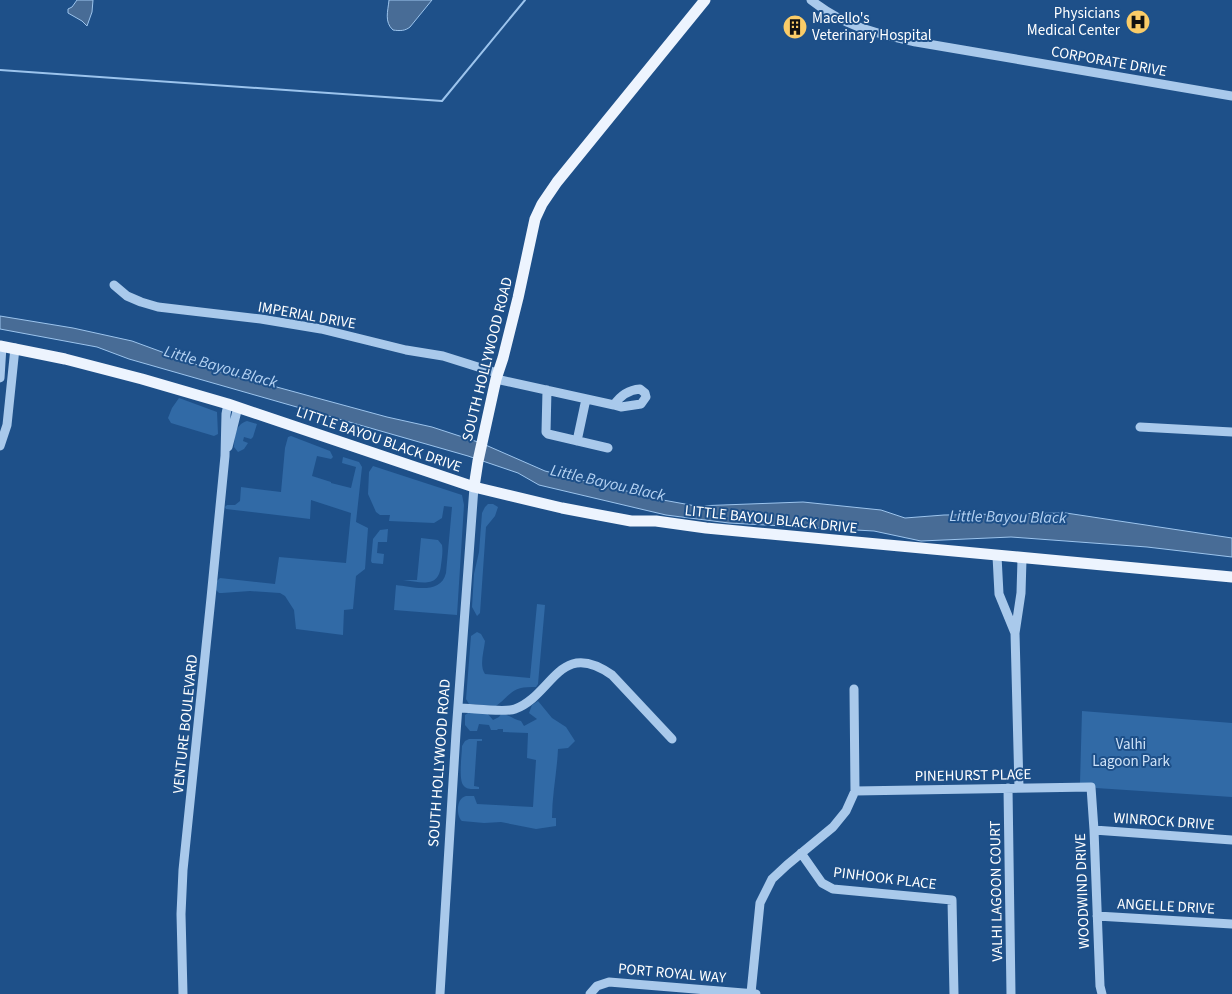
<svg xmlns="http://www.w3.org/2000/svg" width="1232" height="994" font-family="'Source Sans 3',sans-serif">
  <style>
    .green { fill: #316aa6 }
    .water { fill: #486c96; stroke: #9cc4ed }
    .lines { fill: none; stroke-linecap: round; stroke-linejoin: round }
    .stream { stroke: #9cc4ed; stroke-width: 2 }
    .minor { stroke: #a9c9eb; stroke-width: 9 }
    .major { stroke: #edf4fe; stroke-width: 11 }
    .labels { text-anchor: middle; stroke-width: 4; stroke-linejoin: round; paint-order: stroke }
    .poi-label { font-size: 15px; fill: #fff; stroke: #1e5089; text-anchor: end }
    .street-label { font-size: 15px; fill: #fff; stroke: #1e5089 }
    .park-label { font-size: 15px; fill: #cee2f8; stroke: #1e5089 }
    .water-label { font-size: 16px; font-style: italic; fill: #b4d2f3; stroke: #1e5089 }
  </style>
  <rect width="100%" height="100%" fill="#1e5089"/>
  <path class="green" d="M179 398 217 412 218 434 214 436 171 423 168 418 172 408Z
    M247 421 257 424 253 437 251 439 244 437 243 441 248 443 244 449 238 452 234 447C235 435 235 425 247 421Z
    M291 436 330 451 333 457 331 459 317 456 312 476 331 482V483L351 488 356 467 342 463 343 457 359 462 362 467 356 522 368 528 365 569 356 576 353 609 344 610 343 635 296 629 294 610 285 596 280 593 250 591 222 593H219L215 589 216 582 220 578 275 584 279 557 346 563 351 513 311 500 310 519 226 509 225 507 227 505H235L240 501 241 487 281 492 285 448 288 437Z
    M373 466 462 495 464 505 457 615 394 610 396 585C412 587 441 595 446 573L452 507 444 506 442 518 434 523 389 521 390 515H380L376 512 368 494 369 472Z
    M488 504H493L498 507 495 516 486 527 480 613 477 616 472 607 474 574 479 552 482 513 485 507Z
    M388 529 387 542H378L377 553 384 554 383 564 372 563 371 561 373 539 380 530Z
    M421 538 438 540 442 545C443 551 442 558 441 565 439 589 421 582 403 580H417Z
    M537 604 545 605 538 684 536 687C511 686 512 694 496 706L469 704 466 699 471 636 477 632 481 634 485 641C484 651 479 666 485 674L530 678Z
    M538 701 552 718 566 727 575 741 568 748 558 749C557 772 552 795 552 818H556V826L536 829 501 822 484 823 462 821C456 816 456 798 466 796 466 796 474 796 474 796L477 804 533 807 536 760 527 758 528 733 503 732V729H498L497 730H491L489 725 479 724 477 731H470L465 725V715L468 713H487L493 720 499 717 501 714C509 714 514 720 521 721L524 726 537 719 529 713 532 705Z
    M1082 711 1232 723V797L1096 788 1093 784 1080 783Z
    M469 739H482V741H477L474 786 479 787V789C474 789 467 790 464 786 458 781 462 755 462 746L465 741Z"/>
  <path class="water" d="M77 0H93L92 12 87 26 82 21 68 13V9L72 7Z
    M389 0H432L410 27C405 31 400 31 393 30 384 22 388 11 389 0Z
    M0 316 73 328 132 341 203 367 387 417 432 427 481 443 545 471 663 500 696 506 803 502 881 510 905 518 944 515 1066 513 1232 538V557L1147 547 1011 537 921 541 874 531 729 523 666 515 539 485 518 473 468 456 129 359 97 347 0 329Z"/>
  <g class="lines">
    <path class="stream" d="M0 70 442 101 525 0"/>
    <path class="minor" d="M811 0C845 27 875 33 916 42L1232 96
      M114 285 127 296 141 302 158 307 261 319 321 329 406 350 443 356 497 373
      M0 378 2 346
      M496 379 614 405 621 407 641 404 646 397 645 393 640 389C628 390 620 396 614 405
      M547 390 546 432 548 434 608 448
      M1140 427 1232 432
      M577 441 586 399
      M0 446 7 425 15 348
      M228 447 238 407
      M997 556 999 594 1015 633
      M458 708C471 708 505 713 515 709 553 695 559 638 612 675L672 739
      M1008 788 1011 994
      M1019 788 1015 633 1021 593 1022 559
      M855 791 1091 787 1094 830 1100 986 1102 994
      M1094 830 1232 840
      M801 853 822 883 833 889 952 900 954 994
      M1097 916 1232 924
      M751 993 760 903 772 879 787 865 833 827 846 811 855 791 854 689
      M183 994 181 914 183 870 211 598 225 456 226 414 228 404
      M440 994 456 733 474 487
      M590 994 597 986 609 982 756 994"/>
    <path class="major" d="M0 346 65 359 142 379 228 404 474 487 562 508 631 521H656L706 528 1232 577
      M474 487 478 461 496 379 503 358 518 298 535 219 542 204 557 182 705 0"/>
  </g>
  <defs>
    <symbol id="hospital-disc" viewBox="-11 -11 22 22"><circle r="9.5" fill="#facc68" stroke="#1e5089"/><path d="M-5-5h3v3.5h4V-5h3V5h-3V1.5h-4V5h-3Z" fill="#111"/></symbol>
    <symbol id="building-disc" viewBox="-11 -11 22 22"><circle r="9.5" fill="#facc68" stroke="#1e5089"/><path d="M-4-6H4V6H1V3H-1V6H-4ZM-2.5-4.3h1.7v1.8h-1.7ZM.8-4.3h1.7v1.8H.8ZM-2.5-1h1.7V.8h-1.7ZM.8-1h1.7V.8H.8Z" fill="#111"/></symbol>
  </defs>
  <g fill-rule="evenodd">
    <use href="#hospital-disc" x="1124" y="8" width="28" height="28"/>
    <use href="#building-disc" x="781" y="13" width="28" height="28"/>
  </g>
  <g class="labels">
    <g class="poi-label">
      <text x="1120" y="18">Physicians<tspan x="1120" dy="17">Medical Center</tspan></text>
      <text x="812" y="23" text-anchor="start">Macello's<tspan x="812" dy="17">Veterinary Hospital</tspan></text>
    </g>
    <g class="street-label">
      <text transform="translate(1109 61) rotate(10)" y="5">CORPORATE DRIVE</text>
      <text transform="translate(307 315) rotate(10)" y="5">IMPERIAL DRIVE</text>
      <text transform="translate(487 359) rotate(-76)" y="5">SOUTH HOLLYWOOD ROAD</text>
      <text transform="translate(379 439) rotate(19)" y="5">LITTLE BAYOU BLACK DRIVE</text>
      <text transform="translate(771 519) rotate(6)" y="5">LITTLE BAYOU BLACK DRIVE</text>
      <text transform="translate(185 724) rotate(-84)" y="5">VENTURE BOULEVARD</text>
      <text transform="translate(439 763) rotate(-86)" y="5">SOUTH HOLLYWOOD ROAD</text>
      <text transform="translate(973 775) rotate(-1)" y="5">PINEHURST PLACE</text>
      <text transform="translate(1164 821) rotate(4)" y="5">WINROCK DRIVE</text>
      <text transform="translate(885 878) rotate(7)" y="5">PINHOOK PLACE</text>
      <text transform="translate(996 891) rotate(-91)" y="5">VALHI LAGOON COURT</text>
      <text transform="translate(1082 891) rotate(-92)" y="5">WOODWIND DRIVE</text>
      <text transform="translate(1166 906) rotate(3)" y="5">ANGELLE DRIVE</text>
      <text transform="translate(672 973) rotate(5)" y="5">PORT ROYAL WAY</text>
    </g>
    <g class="park-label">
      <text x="1131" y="749">Valhi<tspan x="1131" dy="17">Lagoon Park</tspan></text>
    </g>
    <g class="water-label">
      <text transform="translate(221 366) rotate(16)" y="6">Little Bayou Black</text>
      <text transform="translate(608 482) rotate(13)" y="6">Little Bayou Black</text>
      <text transform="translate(1008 516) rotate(1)" y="6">Little Bayou Black</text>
    </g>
  </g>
</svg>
